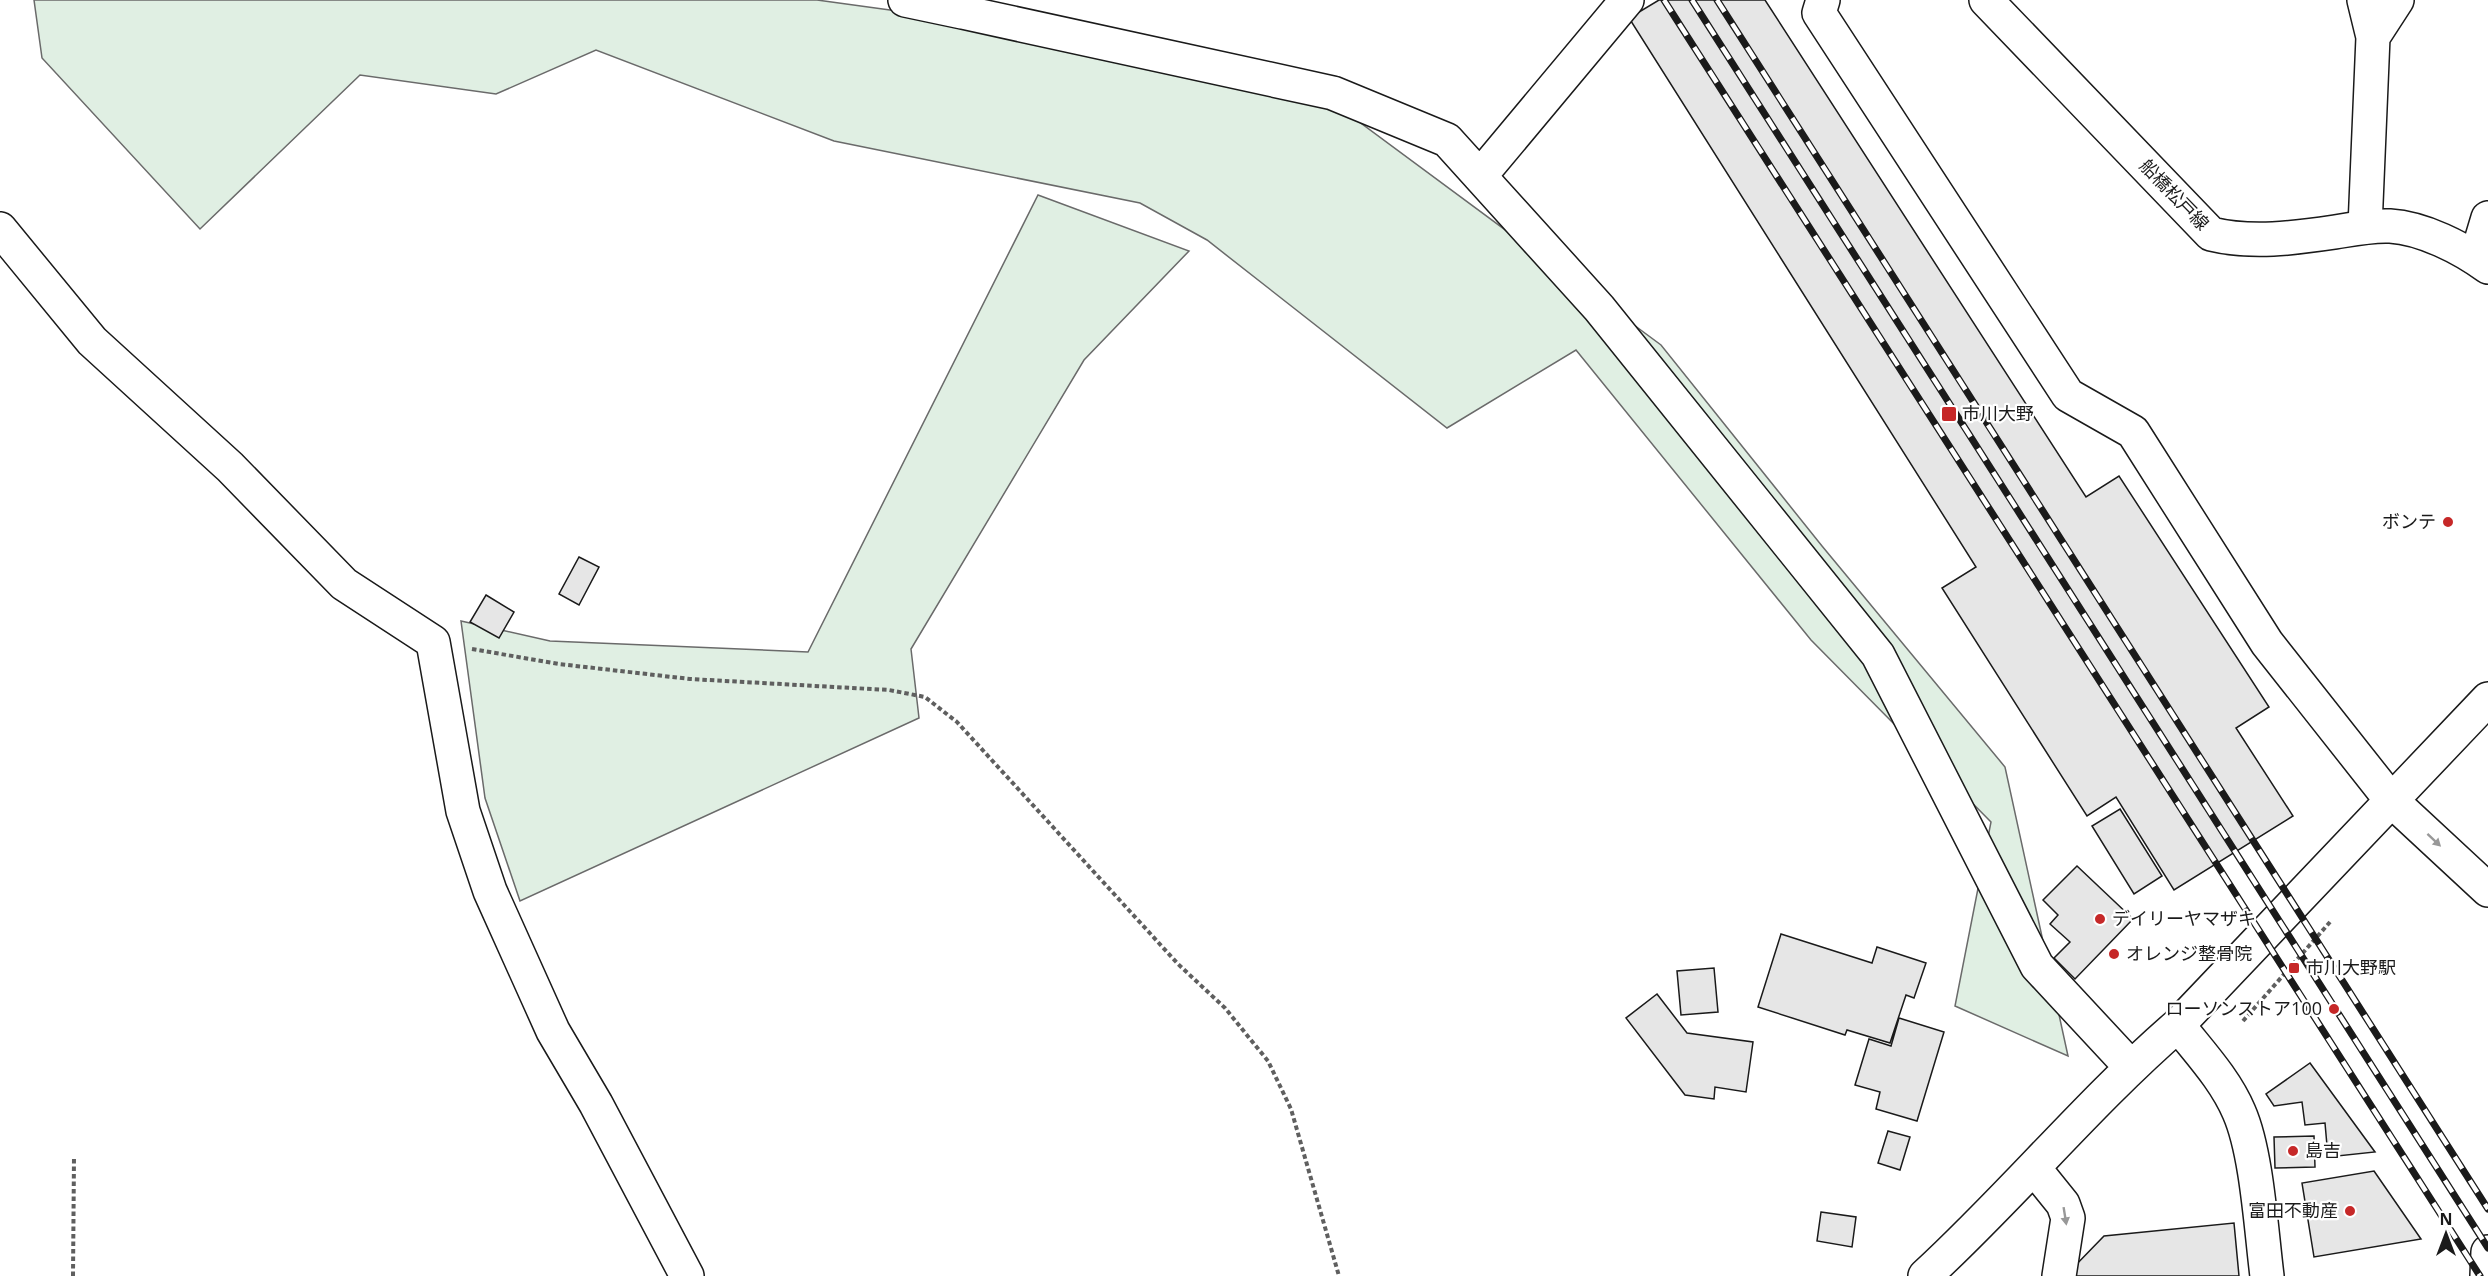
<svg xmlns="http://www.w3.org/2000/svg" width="2488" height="1276" font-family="'Open Sans','Noto Sans JP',sans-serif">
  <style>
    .green { fill: #e0efe3; stroke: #6a6a6a; stroke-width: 1.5 }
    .building { fill: #e6e6e6; stroke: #1a1a1a; stroke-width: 1.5 }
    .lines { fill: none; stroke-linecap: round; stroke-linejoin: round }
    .minor-casing { stroke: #1a1a1a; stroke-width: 36 }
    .major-casing { stroke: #1a1a1a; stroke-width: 36 }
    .path { stroke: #5f5f5f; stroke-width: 4; stroke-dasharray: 4.5 3; stroke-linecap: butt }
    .minor { stroke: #fff; stroke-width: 33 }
    .major { stroke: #fff; stroke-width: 33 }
    .rail-casing { stroke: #1a1a1a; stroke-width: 7 }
    .rail { stroke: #fff; stroke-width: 4.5; stroke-dasharray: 14; stroke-linecap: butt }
    .oneway { fill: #989898 }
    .poi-dot { fill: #c62828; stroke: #fff; stroke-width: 2 }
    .labels { text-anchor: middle; stroke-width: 4.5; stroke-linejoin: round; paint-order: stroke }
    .street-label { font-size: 18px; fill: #1a1a1a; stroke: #fff }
    .poi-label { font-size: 18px; fill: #1a1a1a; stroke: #fff; text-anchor: start }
  </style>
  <rect width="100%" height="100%" fill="#fff"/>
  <path class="green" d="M34 0H817L963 20 1343 110 1661 345 1822 546 2005 767 2068 1056 1955 1006 1991 822 1811 640 1576 350 1447 428 1207 240 1140 203 834 141 596 50 496 94 360 75 200 229 42 58Z
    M1038 195 1189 251 1084 360 911 649 919 718 520 901 485 798 461 621 550 641 808 652Z"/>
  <path class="building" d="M1659 0H1765L2086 497 2119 476 2269 707 2236 728 2293 816 2174 890 2116 797 2087 816 1942 588 1976 567 1629 18Z
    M579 557 599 567 579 605 559 594Z
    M486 595 514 612 499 638 470 622Z
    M2120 809 2162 876 2134 894 2092 826Z
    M2077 866 2133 919 2075 979 2054 958 2070 942 2050 924 2058 915 2043 900Z
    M1781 934 1872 963 1877 947 1926 963 1914 998 1906 995 1890 1043 1847 1030 1845 1035 1758 1007Z
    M1714 968 1718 1012 1681 1015 1677 971Z
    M1657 994 1687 1033 1753 1042 1746 1092 1715 1087 1714 1099 1685 1095 1626 1018Z
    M1899 1018 1944 1032 1917 1121 1876 1109 1880 1092 1855 1085 1869 1039 1891 1046Z
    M2310 1063 2375 1152 2328 1157 2325 1123 2305 1125 2302 1102 2274 1106 2266 1094Z
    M1888 1131 1910 1137 1900 1170 1878 1163Z
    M2314 1136 2315 1167 2275 1168 2274 1137Z
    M2374 1171 2421 1239 2314 1257 2302 1183Z
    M1821 1212 1856 1217 1852 1247 1817 1241Z
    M2234 1223 2239 1276H2071L2070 1271 2104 1236Z"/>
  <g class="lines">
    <defs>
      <path id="minor" d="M905 0 962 12
        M964 0 962 12 1333 93 1447 140 1599 308 1878 655 2037 966 2130 1066
        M1823 0 1819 13 2068 395 2133 432 2267 643 2391 800 2488 890
        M2364 0 2373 37 2365 227
        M2373 37 2397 0
        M1480 176 1627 0
        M0 229 92 341 230 467 344 584 433 642 463 811 490 891 553 1031 596 1104 687 1276
        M2476 258 2488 218
        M2178 1025C2199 1052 2225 1079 2239 1112 2257 1153 2261 1229 2267 1276
        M2034 1168 2063 1204 2068 1218 2059 1276
        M1925 1276C2013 1195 2088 1103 2178 1025L2488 699
        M2487 1276 2488 1252"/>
      <path id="major" d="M1986 0 2211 234C2252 244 2294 238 2335 232 2353 229 2372 225 2390 226 2423 228 2462 248 2488 267"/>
    </defs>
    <use href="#minor" class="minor-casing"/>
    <use href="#major" class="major-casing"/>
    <path class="path" d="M472 649 559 664 690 679 889 690 925 697 957 722 1178 964 1225 1008 1268 1061 1291 1109 1339 1276
      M2243 1021 2330 922
      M73 1276 74 1157"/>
    <use href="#minor" class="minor"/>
    <use href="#major" class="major"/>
    <defs>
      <path id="rail" d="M1664 0 2480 1276
        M1692 0 2488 1248
        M1717 0 2488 1209"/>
    </defs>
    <use href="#rail" class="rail-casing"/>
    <use href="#rail" class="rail"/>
  </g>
  <defs><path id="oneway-solid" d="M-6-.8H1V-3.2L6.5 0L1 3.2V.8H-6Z" transform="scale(1.5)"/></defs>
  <g class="oneway">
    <use href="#oneway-solid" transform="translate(2434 840) rotate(43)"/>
    <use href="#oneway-solid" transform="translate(2065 1216) rotate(81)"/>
  </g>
  <g class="poi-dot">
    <rect x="1941" y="406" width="16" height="16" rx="3"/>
    <circle cx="2448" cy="522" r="6"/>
    <circle cx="2100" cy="919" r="6"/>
    <circle cx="2114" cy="954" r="6"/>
    <rect x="2288" y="962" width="12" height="12" rx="3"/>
    <circle cx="2334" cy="1009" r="6"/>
    <circle cx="2293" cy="1151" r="6"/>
    <circle cx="2350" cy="1211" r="6"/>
  </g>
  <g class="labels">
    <g class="street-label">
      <text transform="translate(2174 195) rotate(46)" y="6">船橋松戸線</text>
    </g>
    <g class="poi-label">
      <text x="1962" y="420">市川大野</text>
      <text x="2436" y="528" text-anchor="end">ボンテ</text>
      <text x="2112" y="925">デイリーヤマザキ</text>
      <text x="2126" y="960">オレンジ整骨院</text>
      <text x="2306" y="974">市川大野駅</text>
      <text x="2322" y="1015" text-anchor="end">ローソンストア100</text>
      <text x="2305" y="1157">島吉</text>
      <text x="2338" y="1217" text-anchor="end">富田不動産</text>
    </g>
  </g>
  <g transform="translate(2446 1234)" stroke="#ffffff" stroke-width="4.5" paint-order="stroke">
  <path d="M0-4.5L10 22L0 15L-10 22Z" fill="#1a1a1a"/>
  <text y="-9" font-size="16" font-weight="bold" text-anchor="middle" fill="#1a1a1a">N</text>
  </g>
</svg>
